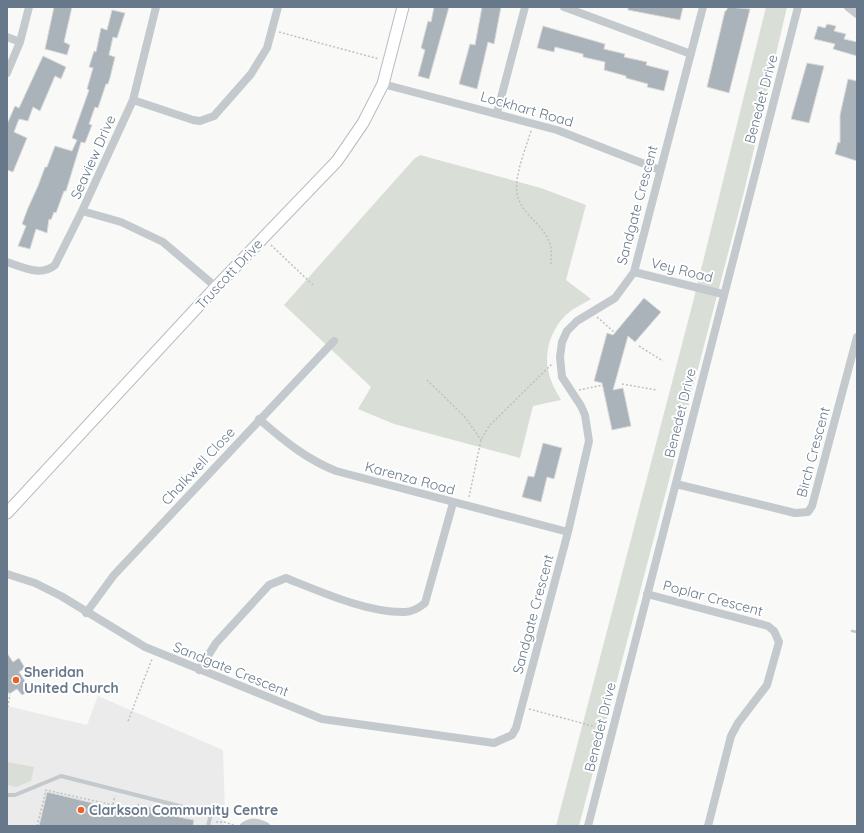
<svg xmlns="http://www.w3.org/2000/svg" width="864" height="833" font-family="Quicksand,sans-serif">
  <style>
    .built { fill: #eaebea }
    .green { fill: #d9dfd6 }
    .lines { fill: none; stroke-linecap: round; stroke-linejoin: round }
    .stream { stroke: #bdc7cd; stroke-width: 2.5 }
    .building { fill: #aab2ba; stroke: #dbdbd9 }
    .secondary-casing { stroke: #b7bcc2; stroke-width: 13 }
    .path { stroke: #bec1c4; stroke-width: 1.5; stroke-dasharray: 2 2; stroke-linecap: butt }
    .lane { stroke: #c4c9cd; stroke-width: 4 }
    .street { stroke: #c4c9cd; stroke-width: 8 }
    .secondary { stroke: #fff; stroke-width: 11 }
    .poi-dot { fill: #ec6125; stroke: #fff; stroke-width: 1.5 }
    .labels { text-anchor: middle; stroke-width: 4; stroke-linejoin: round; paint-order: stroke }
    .street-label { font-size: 14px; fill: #67788a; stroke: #fff }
    .poi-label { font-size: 14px; font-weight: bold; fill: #67788a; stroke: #fff; text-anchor: start }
  </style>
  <rect width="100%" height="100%" fill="#f9faf7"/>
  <path class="built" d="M98 696 223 750 225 815 223 826H7V706L87 725Z"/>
  <path class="green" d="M766 7H787L744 192 579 826H556L693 302Z
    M420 155 541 188 586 205 566 280 591 299C585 303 578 306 572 310 551 325 541 356 551 380 553 387 558 394 561 400L533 406 520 458 394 424 358 409 371 387 284 305 414 159Z
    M7 762 34 767 31 781 16 787 7 785Z"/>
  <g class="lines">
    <path class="stream" d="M852 631 857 632"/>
  </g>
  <path class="building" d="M54 7H72L64 42 70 45 67 55 45 49Z
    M434 7H449L429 79 418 76 425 50 421 48 428 21 431 22Z
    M482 7H501L494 44 488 42 477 89 459 84 470 44 475 45Z
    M628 7H683L680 20 628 10Z
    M728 7 750 9 729 93 707 87 725 11H726Z
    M112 10 125 13 117 38 113 37 109 55 115 57 110 78 108 84H106L98 108 95 107 89 124 92 125 85 143 81 142 66 191H64L56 213 54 212 51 220 49 219 47 233 36 229 30 249 18 246 26 226 22 224 28 208 38 186 45 167H47L55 146 72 151 77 140 72 138 89 90 87 89 93 68 89 67 94 51 96 52 101 28 107 30Z
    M827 24 836 26 834 31 846 34 844 39 857 42V56L833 49 835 44 814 39 818 26 825 28Z
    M543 26 605 44 604 49 625 54 624 57 647 62 646 65 669 71 664 91 647 87 648 84 626 78V76L604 70 605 62 583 57V54L555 47 554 52 537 48Z
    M43 56 66 67 61 79 55 76 40 111 33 107 28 121 19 119 14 132 27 138 13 172 7 170V124L15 106 19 108Z
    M807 63 824 66 809 123 791 119Z
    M848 79 857 81V161L835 154 838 142 840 143V115Z
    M644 298 661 312 635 342 628 336 613 390 623 388 631 426 612 430 602 383 594 381 607 333 613 335Z
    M543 443 562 448 554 479 547 477 541 502 522 497 528 476 534 477Z
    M7 653 13 662 19 658 25 668 19 672 31 690 22 695 17 689 9 694 7 690Z
    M47 792 130 812 131 810 142 812 143 806 155 808 154 812 194 820 193 826H39Z"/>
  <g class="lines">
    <defs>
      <path id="secondary" d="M7 513 216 287 337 161 363 123 383 84 403 7"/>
    </defs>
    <use href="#secondary" class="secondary-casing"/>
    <path class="path" d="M279 32 379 59
      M531 131C526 147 514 177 517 193 520 214 544 224 550 244 552 251 551 258 551 265
      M271 245 313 285
      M597 317 614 332
      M639 346 663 361
      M427 380 465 417 481 440
      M622 384 657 390
      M579 390 603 385
      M469 497 481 440 489 426 553 363
      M529 709 604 729
      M7 711 10 695
      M128 721 152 659
      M112 808 115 796
      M137 810 139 802
      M216 822H224L237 826
      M37 826 46 790 113 805"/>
    <path class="lane" d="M7 795H15L61 776 211 814 208 826"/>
    <path class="street" d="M564 7 691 54
      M848 7 857 14
      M7 37 20 42
      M7 73 20 42 29 7
      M383 84 557 130 660 170
      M133 100 193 120 200 121 214 116 251 74 267 48 278 7
      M497 113 525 7
      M82 211 121 222 163 242 216 287
      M7 262C23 267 41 277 55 265L82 211 133 100 156 7
      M634 272 723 294
      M259 419C283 440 306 459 336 471L568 532
      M676 484 795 513 808 512 812 506 857 337
      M7 574 35 583 61 596 145 647 322 719 494 743 512 735 516 728 568 532 589 441 585 415 581 406 562 377 560 357 562 342 567 331 577 321 615 298 634 272 703 7
      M647 594 768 626 774 631 779 642 767 685 738 723 731 736 708 826
      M86 613 114 575 334 341
      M199 670 216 643 269 585 286 578C321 592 368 613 405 612 413 612 419 608 425 603L453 503
      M244 826C252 821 258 822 266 826
      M588 826 798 7"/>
    <use href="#secondary" class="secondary"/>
  </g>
  <g class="poi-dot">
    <circle cx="16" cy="680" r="4"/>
    <circle cx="81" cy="810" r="4"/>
  </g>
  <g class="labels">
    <g class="street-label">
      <text transform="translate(761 99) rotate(-75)" y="5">Benedet Drive</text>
      <text transform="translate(527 109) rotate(16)" y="5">Lockhart Road</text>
      <text transform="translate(93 157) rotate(-66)" y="5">Seaview Drive</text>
      <text transform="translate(637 205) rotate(-75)" y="5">Sandgate Crescent</text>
      <text transform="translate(682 270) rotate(14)" y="5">Vey Road</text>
      <text transform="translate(229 274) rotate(-47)" y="5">Truscott Drive</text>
      <text transform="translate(680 413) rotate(-76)" y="5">Benedet Drive</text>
      <text transform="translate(813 452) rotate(-75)" y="5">Birch Crescent</text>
      <text transform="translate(198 466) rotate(-47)" y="5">Chalkwell Close</text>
      <text transform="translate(410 478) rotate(15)" y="5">Karenza Road</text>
      <text transform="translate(713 598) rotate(15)" y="5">Poplar Crescent</text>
      <text transform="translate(533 614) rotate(-75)" y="5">Sandgate Crescent</text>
      <text transform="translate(231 669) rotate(22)" y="5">Sandgate Crescent</text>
      <text transform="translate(600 727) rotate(-76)" y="5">Benedet Drive</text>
    </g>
    <g class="poi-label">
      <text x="24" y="677">Sheridan<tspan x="24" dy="16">United Church</tspan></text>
      <text x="89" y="815">Clarkson Community Centre</text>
    </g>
  </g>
  <rect width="864" height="833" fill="none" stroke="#67788a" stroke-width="16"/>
</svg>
